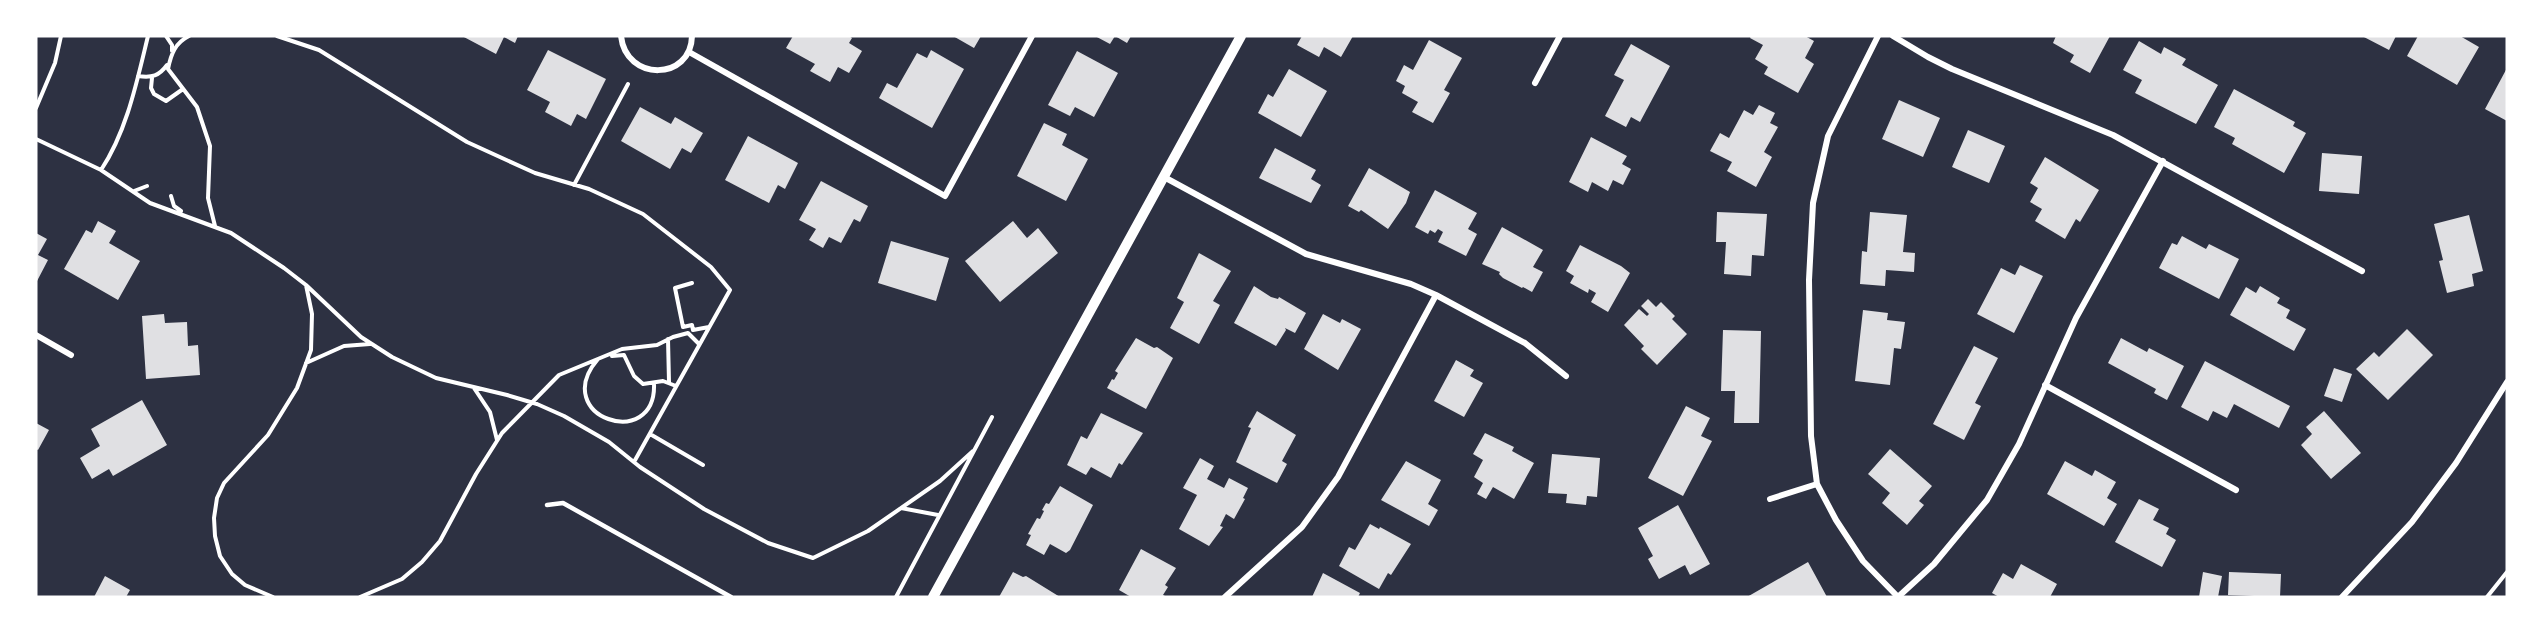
<svg xmlns="http://www.w3.org/2000/svg" width="2543" height="633" font-family="Lato,sans-serif">
  <style>
    .building { fill: #e0e0e3 }
    .lines { fill: none; stroke-linecap: round; stroke-linejoin: round }
    .path { stroke: #fff; stroke-width: 4 }
    .service { stroke: #fff; stroke-width: 4.5 }
    .minor { stroke: #fff; stroke-width: 6 }
    .tertiary { stroke: #fff; stroke-width: 10 }
  </style>
  <rect width="100%" height="100%" fill="#2d3142"/>
  <path class="building" d="M462 36H518L515 43 504 37 496 54Z
    M793 36H849L852 38 849 43 862 51 849 73 838 67 830 82 810 71 815 64 786 48Z
    M953 36H981L974 48Z
    M1095 36H1115L1110 44Z
    M1115 36H1131L1127 43Z
    M1302 36H1353L1341 57 1324 47 1319 57 1297 45Z
    M1751 36H1805L1814 41 1805 58 1814 64 1798 93 1764 74 1768 67 1755 59 1763 45 1750 38Z
    M2056 36H2110L2090 73 2070 62 2074 55 2053 43Z
    M2362 36H2396L2389 50Z
    M2418 36H2460L2479 47 2457 85 2407 56Z
    M1429 40 1462 58 1444 90 1450 93 1433 123 1412 112 1418 102 1402 93 1405 86 1396 81 1404 65 1413 70Z
    M2139 41 2161 54 2164 47 2186 59 2182 65 2218 85 2196 124 2135 93 2142 80 2123 70Z
    M1631 44 1670 66 1640 122 1631 117 1626 127 1605 116 1624 80 1614 75Z
    M548 50 606 79 586 119 577 114 571 126 545 112 550 102 527 90Z
    M931 50 964 69 932 128 879 98 887 83 897 88 917 53 927 58Z
    M1077 51 1118 73 1094 117 1075 107 1070 116 1048 105Z
    M2507 68V121L2485 109Z
    M1289 69 1327 91 1301 137 1258 113 1268 94 1273 97Z
    M2234 89 2295 122 2293 126 2306 133 2284 173 2232 144 2235 138 2214 127Z
    M1899 100 1940 118 1923 157 1882 139Z
    M1759 105 1775 113 1770 123 1778 127 1764 152 1772 157 1756 187 1727 171 1732 162 1710 151 1720 133 1729 138 1744 110 1753 115Z
    M640 107 671 124 675 117 703 133 691 153 682 148 670 169 621 141Z
    M1044 123 1067 134 1062 145 1088 159 1066 201 1017 176Z
    M1968 130 2005 146 1989 183 1952 167Z
    M748 136 798 163 785 189 778 185 769 203 725 180Z
    M1591 137 1627 156 1622 164 1631 169 1623 185 1613 180 1608 191 1592 182 1588 192 1569 182Z
    M1275 148 1316 170 1311 179 1321 185 1311 203 1259 178Z
    M2322 153 2362 156 2359 194 2319 191Z
    M2045 157 2099 190 2080 222 2076 219 2065 239 2035 221 2042 209 2030 202 2038 188 2030 183Z
    M1369 168 1410 192 1406 203 1388 229 1361 210 1359 212 1348 206Z
    M821 181 868 206 860 222 854 219 841 243 829 237 823 248 809 240 816 229 799 220Z
    M1435 190 1477 213 1468 229 1477 234 1466 256 1438 242 1443 232 1438 229 1435 233 1430 230 1428 234 1415 227Z
    M1717 212 1767 214 1764 256 1752 255 1751 276 1724 274 1726 242H1716Z
    M1870 212 1907 215 1903 252 1915 253 1914 272 1886 270 1885 286 1860 284 1862 251 1867 252Z
    M2469 215 2483 271 2472 274 2474 286 2447 293 2439 261 2443 260 2434 224Z
    M98 221 116 231 109 243 140 261 118 300 64 269 86 230 92 233Z
    M1013 221 1027 238 1038 228 1058 253 1000 302 965 261Z
    M1502 227 1543 250 1533 267 1543 272 1532 292 1523 287 1522 288 1503 278 1499 274 1500 272 1482 264Z
    M36 233 47 239 38 255 48 260 36 283Z
    M2182 236 2206 249 2209 244 2239 259 2219 299 2159 268 2172 243 2177 245Z
    M891 241 949 258 936 301 878 283Z
    M1580 245 1621 266 1630 273 1608 312 1591 302 1596 293 1589 289 1588 293 1570 283 1574 276 1566 271Z
    M1199 253 1231 271 1213 301 1220 305 1199 344 1170 328 1184 302 1177 298Z
    M2020 265 2043 276 2014 333 1977 314 2001 268 2015 275Z
    M1254 286 1271 297 1278 299 1279 297 1306 313 1295 333 1285 328 1286 330 1276 346 1234 323Z
    M2260 286 2280 298 2277 303 2290 310 2286 318 2306 329 2294 351 2230 315 2246 287 2256 293Z
    M1648 299 1656 307 1661 302 1675 316 1672 319 1687 334 1657 365 1641 349 1644 346 1624 325 1639 309 1647 316 1649 314 1641 306Z
    M1863 310 1888 313 1887 320 1905 322 1901 349 1894 348 1890 385 1855 381Z
    M164 314 165 323 187 322 188 346 198 345 200 375 146 379 142 316Z
    M1323 314 1340 323 1342 319 1361 329 1338 370 1304 349Z
    M2407 329 2433 355 2388 400 2356 369 2374 352 2379 357Z
    M1723 330 1761 331 1759 423H1734L1735 391H1721Z
    M1136 338 1154 348 1157 347 1173 358 1146 409 1107 388 1112 379 1114 380 1118 373 1115 371Z
    M2121 338 2147 352 2149 348 2184 366 2167 400 2154 393 2156 389 2108 363Z
    M1974 346 1998 358 1975 403 1981 406 1964 440 1933 424Z
    M1456 360 1474 370 1470 376 1483 383 1464 417 1434 401Z
    M2205 361 2290 406 2279 428 2234 404 2227 418 2213 411 2208 421 2181 407Z
    M2334 368 2352 374 2342 402 2324 396Z
    M142 400 167 445 113 476 109 469 92 479 80 458 100 446 91 429Z
    M1686 406 1710 418 1701 436 1712 441 1683 496 1648 478Z
    M1257 411 1296 435 1282 461 1287 464 1277 483 1236 462 1251 428 1248 427Z
    M2324 411 2361 453 2331 479 2301 445 2312 434 2306 427Z
    M1101 413 1143 433 1122 465 1119 463 1111 478 1091 467 1086 475 1067 465 1081 436 1087 439Z
    M36 423 49 430 38 450 36 449Z
    M1485 433 1514 447 1512 451 1534 463 1514 499 1493 487 1486 499 1477 494 1483 483 1474 477 1483 460 1473 454Z
    M1890 449 1932 486 1919 501 1924 505 1907 525 1882 503 1890 493 1868 474Z
    M1552 454 1600 458 1597 497 1587 496 1586 505 1566 503 1567 494 1548 493Z
    M1200 458 1214 466 1207 479 1224 488 1229 478 1248 488 1243 498 1245 499 1234 519 1226 514 1220 526 1223 527 1209 546 1179 529 1197 495 1183 488Z
    M1406 461 1441 480 1428 504 1438 510 1429 526 1381 500Z
    M2065 461 2092 476 2095 470 2116 482 2107 498 2117 504 2104 526 2047 494Z
    M1060 486 1093 505 1070 550 1066 553 1050 544 1044 555 1026 545 1031 535 1028 534 1037 518 1040 519 1044 511 1042 510 1046 503 1049 504Z
    M2139 499 2159 509 2153 520 2169 528 2166 534 2176 540 2162 567 2115 542Z
    M1678 505 1710 564 1690 575 1685 565 1659 579 1648 559 1653 556 1638 528Z
    M1370 524 1379 529 1380 527 1411 544 1391 575 1388 573 1379 589 1339 566 1349 547 1355 550Z
    M1141 549 1176 568 1165 585 1168 587 1163 595 1167 597H1131L1119 590Z
    M1808 562 1827 597H1747Z
    M2021 564 2057 584 2050 597H1999L1992 593 2003 573 2013 579Z
    M1013 572 1023 577 1026 576 1060 597H999Z
    M2203 572 2222 576 2218 597H2199Z
    M2229 572 2281 574 2280 597 2228 595Z
    M1323 573 1360 593 1358 597H1312Z
    M105 576 130 590 126 597H94Z"/>
  <g class="lines">
    <path class="path" d="M166 36 172 45V51
      M189 36C175 43 171 54 168 69L197 107 210 146 208 198 215 226
      M277 36 319 50 467 142 535 173 589 189 643 214 711 267 730 290 634 462
      M138 76C152 78 159 76 167 65
      M152 78 151 88 154 94 166 101 183 89
      M36 108 55 63 61 36
      M36 139 101 170 150 203 231 233 284 268 306 285 312 314 311 350 297 388 268 435 224 483 217 498 214 518 215 536 220 556 232 574 245 585 273 597
      M101 170C127 131 137 81 148 36
      M574 185 628 84
      M134 191 147 186
      M171 196 174 206 181 211
      M692 283 675 288 683 327 692 325 693 330 709 327
      M306 285 361 337 392 357 436 378 507 395 537 404 564 416 609 442 640 467 704 509 768 543 813 558 868 531 940 481 973 451
      M668 339 669 382
      M612 356 624 355 634 376 643 384 663 381 676 386
      M598 359C548 417 657 453 654 383
      M306 363 344 346 370 344
      M474 388 490 412 497 440
      M650 434 703 465
      M901 508 938 515
      M360 597 402 579 422 562 440 541 476 474 502 433 559 375 622 349 657 345 673 337 688 333 699 344
      M896 597 992 417
      M2487 597 2507 572"/>
    <path class="service" d="M547 505 563 503 731 597"/>
    <path class="minor" d="M621 36C626 82 691 81 692 36
      M1878 36 1828 136 1813 203 1809 280 1811 436 1817 484 1836 520 1863 561 1898 597
      M1893 36 1928 57 1952 69 2113 135 2362 271
      M689 52 945 196 1032 36
      M1535 83 1560 36
      M1164 177 1306 254 1411 284 1436 295 1525 343 1566 376
      M36 335 71 355
      M2045 385 2236 490
      M1770 499 1817 484
      M1225 597 1302 527 1338 477 1436 295
      M1898 597 1934 564 1987 500 2019 444 2076 318 2163 161
      M2342 597 2412 522 2456 463 2507 382"/>
    <path class="tertiary" d="M933 597 1241 36"/>
  </g>
  <rect width="2543" height="633" fill="none" stroke="#ffffff" stroke-width="75"/>
</svg>
